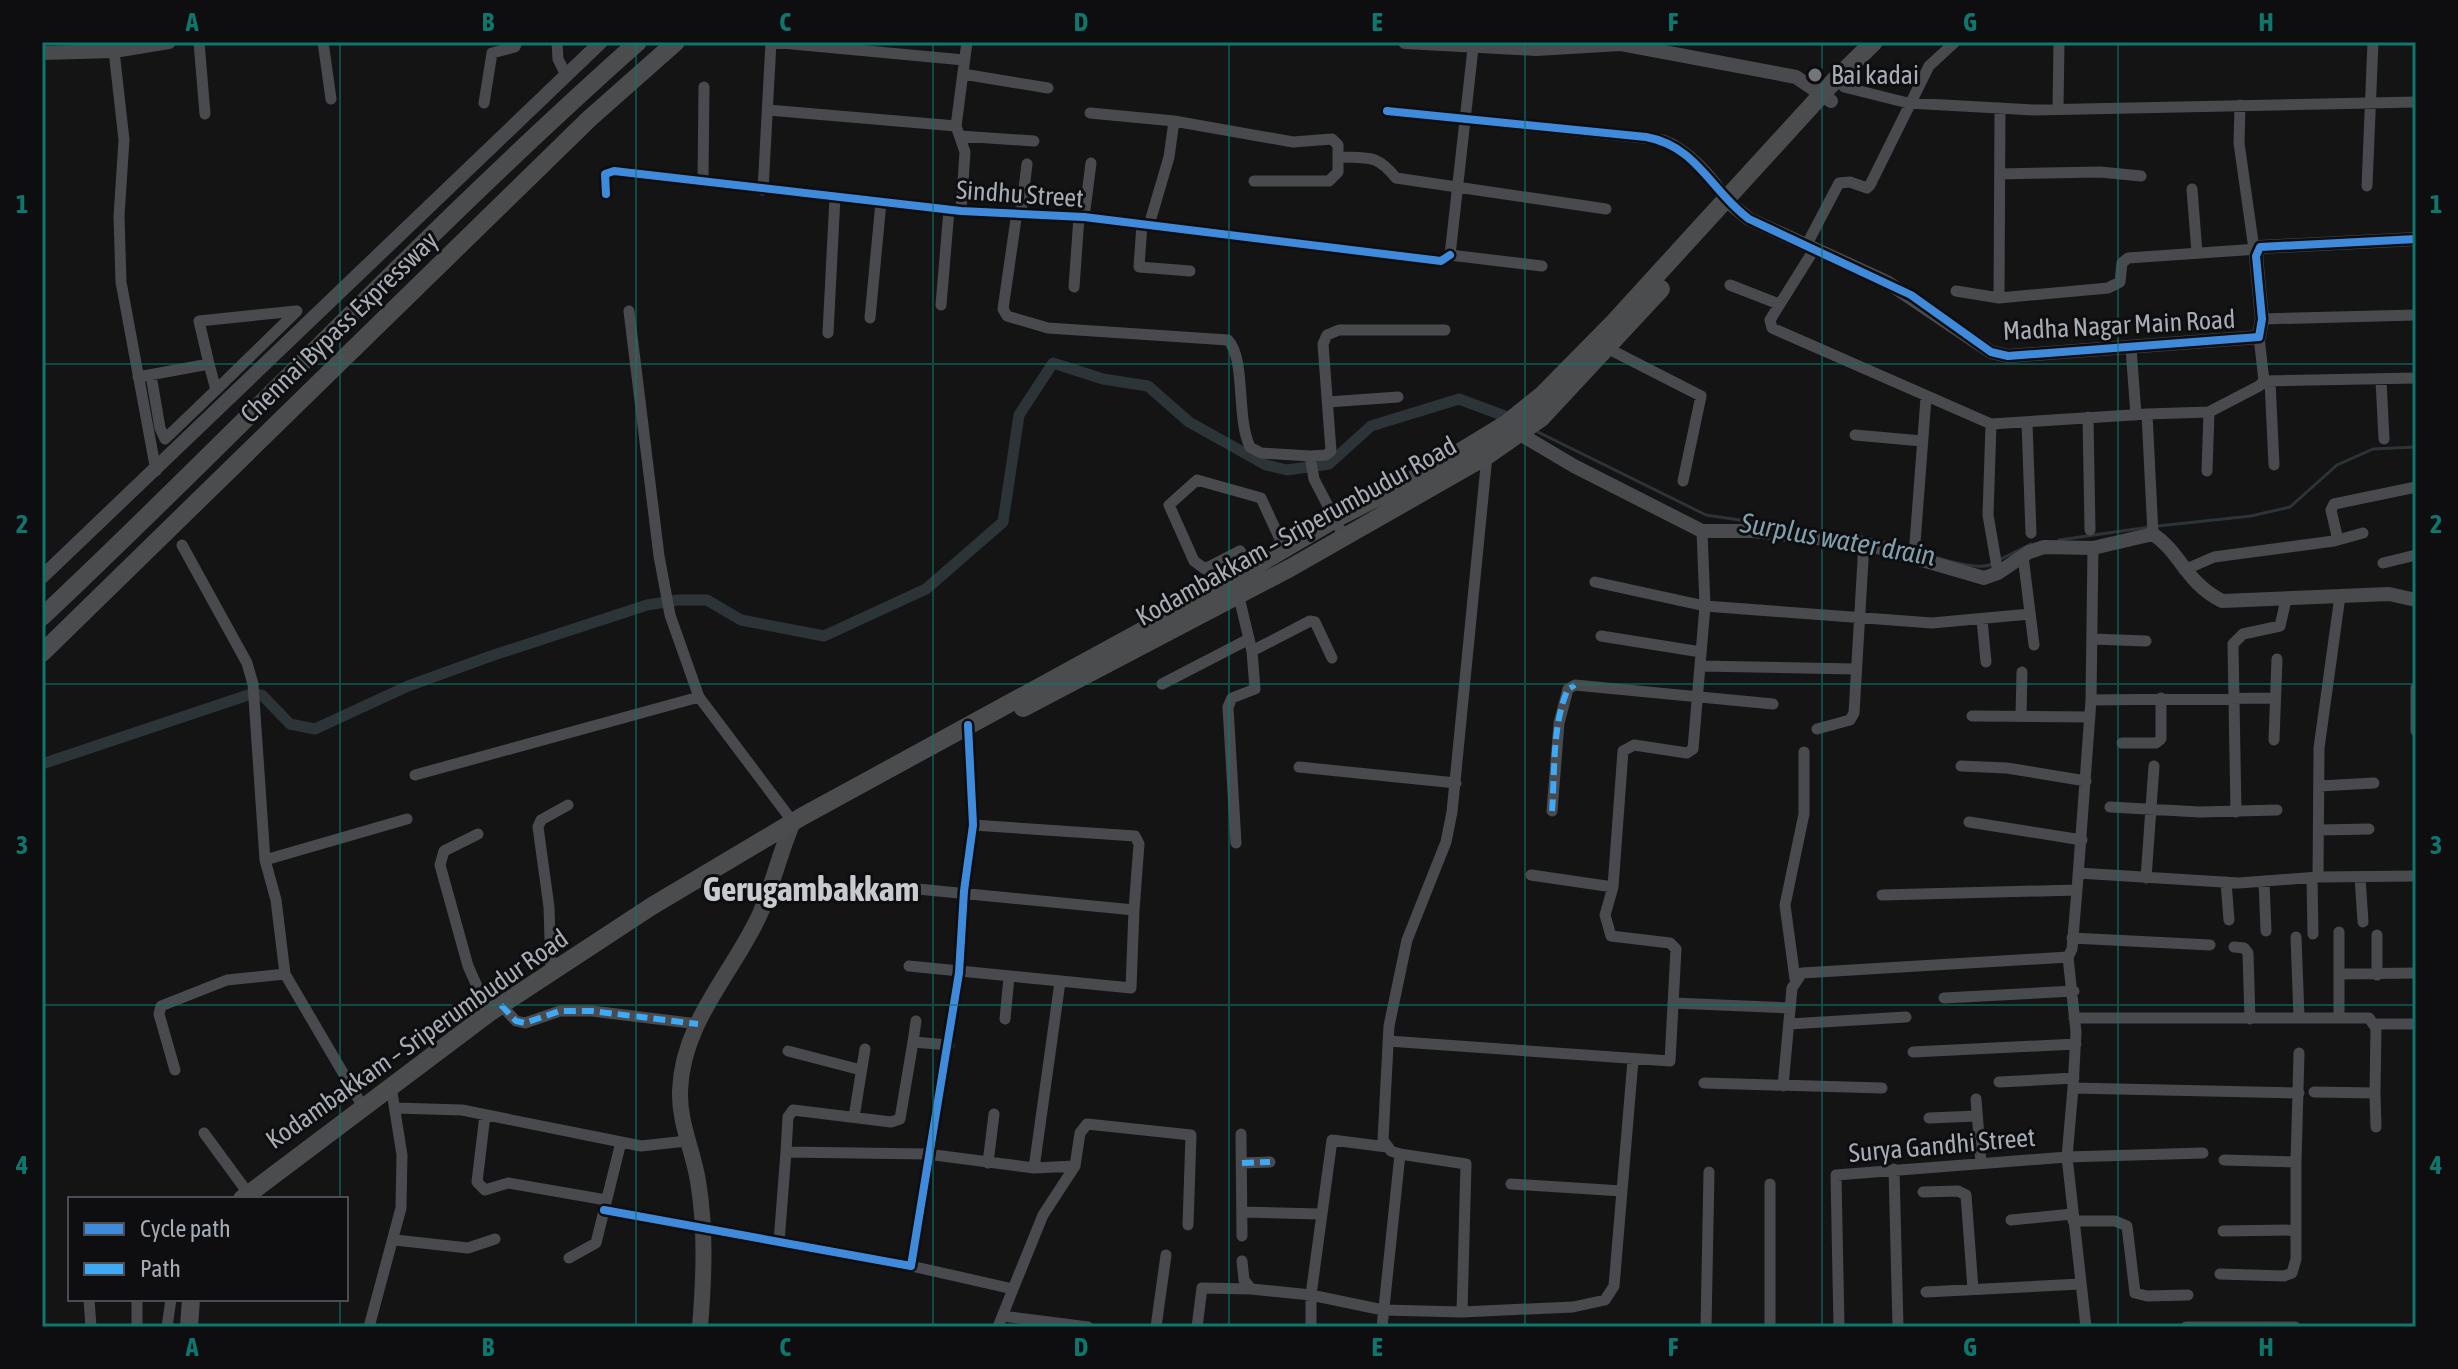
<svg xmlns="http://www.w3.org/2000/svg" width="2458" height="1369" font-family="'Asap Condensed',sans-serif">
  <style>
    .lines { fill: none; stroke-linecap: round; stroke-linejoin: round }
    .stream { stroke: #2c3438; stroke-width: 3 }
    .canal { stroke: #2c3438; stroke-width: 11 }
    .minor { stroke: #484a4d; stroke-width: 11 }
    .tertiary { stroke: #484a4d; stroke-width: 14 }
    .secondary { stroke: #47494b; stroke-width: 16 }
    .primary { stroke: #4b4c4e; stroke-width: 18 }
    .trunk { stroke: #4b4c4e; stroke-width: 18 }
    .quiet { stroke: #3fa9f5; stroke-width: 6; stroke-dasharray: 12 6; stroke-linecap: butt }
    .cycleway-casing { stroke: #0e0e10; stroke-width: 13 }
    .cycleway { stroke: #408adc; stroke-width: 8 }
    .grid { fill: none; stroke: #0f766e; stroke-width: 2; stroke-opacity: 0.55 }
    .poi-dot { fill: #73777c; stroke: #0e0e10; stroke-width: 3 }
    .labels { text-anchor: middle; stroke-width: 6; stroke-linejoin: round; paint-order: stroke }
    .poi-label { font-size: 26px; fill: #a6acb4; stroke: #0e0e10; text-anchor: start }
    .street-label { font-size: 26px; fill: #a6acb4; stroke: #0e0e10 }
    .water-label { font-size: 28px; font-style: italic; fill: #809eac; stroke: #0e0e10 }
    .district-label { font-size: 34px; font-weight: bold; fill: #c7cbd0; stroke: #0e0e10 }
    .neatline { fill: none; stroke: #0f766e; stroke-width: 3 }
    .grid-label { font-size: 26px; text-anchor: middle; font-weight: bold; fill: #0f766e }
  </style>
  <rect width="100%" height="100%" fill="#141414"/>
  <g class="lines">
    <path class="stream" d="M1538 432 1706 515 1794 528
      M2158 526 2251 516 2290 507 2337 465 2373 449 2416 447
      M2059 540 2150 527
      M1885 542C1913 547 1969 574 1993 564
      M1999 560 2031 544"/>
    <path class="canal" d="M42 764 251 694 262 695 290 724 315 729 408 686 491 656 647 605 678 600H707L741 620 824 636 926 589 1003 522 1019 415 1053 363 1103 379 1148 386 1189 422 1266 465 1287 470 1329 464 1371 426 1459 399 1510 418"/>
    <path class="minor" d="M199 42 205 114
      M323 42 331 99
      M557 42 558 59 566 75
      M771 42 964 60
      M114 51 124 140 119 216 121 282 156 471
      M963 74 1048 88
      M1844 87 1908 103 2034 110 2416 102
      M484 103 492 53 515 47 517 42
      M2240 105 2239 143 2254 249
      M2058 109 2059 42
      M768 110 956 126
      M1387 111 1663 140C1687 148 1715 178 1727 201
      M1090 113 1174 121 1293 142 1332 139 1338 145V172L1329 181H1254
      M960 136 1034 141
      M1339 157C1369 158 1377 154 1396 178L1606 209
      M2000 174 2100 172 2141 176
      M703 181 704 87
      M2367 186 2373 42
      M2192 189 2197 253
      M763 190 771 42
      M606 194 605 174 614 171 961 211 1084 217 1441 261 1450 255
      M961 211 965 152 956 126 967 42
      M1017 212 1003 309 1007 316 1048 328 1228 340C1246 359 1236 418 1250 447L1261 453 1310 456 1314 479 1343 535
      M1021 213 1027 164
      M1084 217 1091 163
      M1142 224 1139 267 1190 271
      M1149 225 1169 157 1174 121
      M1807 244 1839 183 1850 182 1867 188 1870 185 1929 66 1955 42
      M1815 248 1770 320 1772 328 1991 424 2147 414 2153 534
      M1450 255 1473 48
      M1450 255 1542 266
      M1730 285 1779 304
      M1074 287 1079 217
      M1956 291 1999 298 2108 288 2120 282 2122 263 2128 258 2258 249
      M1999 298 2000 108
      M941 305 949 210
      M629 311 659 556 670 615 699 697 793 822
      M870 318 881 202
      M2262 319 2416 315
      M828 333 835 197
      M2131 348 2136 415
      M1609 349 1701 396 1683 481
      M209 364 199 321 296 311
      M151 375 160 428 165 439 216 390
      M138 377 209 364 216 390 297 311
      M2381 380 2384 439
      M2264 381 2416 378
      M2270 381 2274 465
      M1328 402 1398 397
      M2147 414 2209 412 2259 386 2264 381 2259 337
      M2088 417 2090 530
      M2027 423 2031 533
      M1991 424 1988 515 1998 573
      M1855 435 1922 441
      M1310 456 1326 455 1331 451 1323 344 1327 335 1339 330H1445
      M2207 471 2209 412
      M2334 541 2363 533
      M182 545 247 663 253 684 265 860 276 900 285 974 363 1107
      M1914 556 1926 398
      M2023 556 2034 645
      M2383 563 2416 555
      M1253 567 1240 551 1205 569 1194 561 1169 505 1197 480 1261 498 1285 550
      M2184 570 2214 557 2334 541 2337 536 2331 510 2334 504 2416 487
      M1595 582 1705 606 1702 531
      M1238 593 1249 639
      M2340 596 2319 748 2318 877 2416 876
      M1982 620 1986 662
      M1601 636 1701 652
      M2092 639 2146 641
      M1700 666 1854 669
      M1162 684 1249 639 1252 651 1310 621 1315 622 1332 658
      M2416 688V731
      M2091 700 2275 698
      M1972 716 2090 717
      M2021 716 2022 672
      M1817 729 1850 720 1854 713 1864 543
      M2274 740 2277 659
      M2122 743H2156L2161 739V698
      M1961 766 2007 768 2086 781
      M1299 767 1456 783
      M415 775 699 697
      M2319 786 2374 783
      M2110 807 2200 812 2277 810
      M1552 811 1559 723 1568 689 1575 685 1773 704
      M2236 812 2233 644 2243 634 2280 626 2286 600
      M1969 822 2082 840
      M2319 830 2369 829
      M478 834 444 851 440 865 468 966 489 1013
      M1236 843 1228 707 1232 698 1255 689 1252 651
      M265 860 407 819
      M2078 873 2239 883 2318 877
      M1531 875 1613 887 1623 751 1634 745 1687 753 1693 749 1705 606 1932 623 2030 614
      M2360 877 2363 922
      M2146 878 2154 766
      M2312 878 2313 934
      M2264 881 2266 931
      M2226 882 2229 920
      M907 888 1134 910 1139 844 1135 836 973 825
      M2077 890 2091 700 2093 548
      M1882 895 2077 890 2072 949 2068 957
      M2377 935V975
      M2296 937 2299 1017
      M2072 938 2210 945
      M2234 947 2244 948 2248 953 2250 1019
      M909 966 1131 988 1134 910
      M551 973 549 907 538 827 541 820 568 805
      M2339 974 2416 973
      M1795 979 1785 905 1804 814V752
      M1944 998 2074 991
      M1673 1003 1790 1008
      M501 1005 516 1021 525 1023 560 1011H592L698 1024
      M2339 1016V932
      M2074 1018H2369L2376 1028 2375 1093
      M1005 1019 1009 977
      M1789 1024 1906 1017
      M2374 1024H2416
      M1388 1041 1670 1061 1676 949 1670 943 1611 936 1605 915 1613 887
      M913 1042 916 1021
      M788 1051 861 1070
      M1913 1052 2076 1044
      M175 1070 159 1014 161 1006 227 980 285 974
      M1999 1082 2074 1078
      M1704 1083 1882 1088
      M1783 1086 1792 988 1802 973 2068 957 2076 1032 2073 1088
      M2314 1092 2375 1093 2376 1127
      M1976 1099 1981 1163
      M395 1108 462 1110 641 1146 687 1141
      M485 1115 477 1182 485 1190 508 1183 606 1200
      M854 1117 865 1049
      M1929 1118 1977 1116
      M204 1133 248 1193
      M1241 1134 1242 1236
      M1387 1147 1332 1140 1311 1295 1383 1310 1462 1312 1573 1307 1605 1300 1614 1286 1633 1060
      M786 1152 788 1117 793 1110 891 1122 900 1119 913 1042 949 1045
      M1400 1154 1391 1151 1383 1140 1389 1026 1407 940 1446 842 1452 812 1487 456
      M2224 1160 2296 1162 2299 1053
      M988 1163 994 1114
      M1242 1163 1270 1162
      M1034 1168 1075 1166
      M1894 1169 1898 1327
      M1511 1184 1622 1191
      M1770 1184V1327
      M1923 1192 1958 1191 1966 1195 1973 1289
      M604 1210 911 1266 959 973 964 891 973 825 968 725
      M1243 1212 1320 1214
      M2011 1220 2072 1214
      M2073 1221H2115L2127 1226 2135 1293 2147 1296 2188 1295
      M2223 1231 2296 1230
      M395 1240 468 1248 495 1239
      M779 1242 786 1152 927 1154 1034 1168 1060 982
      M569 1258 596 1243 621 1142
      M1242 1261 1244 1280 1251 1289 1311 1295V1327
      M911 1266 1013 1289 998 1327
      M2220 1274 2284 1276 2292 1273 2296 1259V1162
      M1013 1289 1043 1215 1075 1166 1080 1133 1087 1124 1191 1135 1188 1225
      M1926 1292 2080 1284
      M89 1299 91 1327
      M137 1299V1327
      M1003 1316 1088 1327
      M167 1327 171 1299
      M369 1327 401 1208 402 1155 391 1086
      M1156 1327 1166 1255
      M1197 1327 1202 1288 1251 1289
      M1382 1327 1400 1154 1466 1164 1462 1312
      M1706 1327 1709 1172
      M1839 1327 1836 1175 2067 1157 2203 1153
      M2086 1327 2067 1157 2073 1088 2299 1093
      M2186 1327H2295"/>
    <path class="tertiary" d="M1405 42 1536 49 1621 44 1796 77 1831 101
      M42 53 114 51 169 42
      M1727 201 1749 219 1887 282 1991 352 2008 356 2259 337 2262 319 2256 256 2260 247 2416 239
      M1513 430 1574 466 1702 531H1753L1864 543 1984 578 1998 573 2029 552 2044 547 2093 548 2153 534C2182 554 2185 582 2222 601L2389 594 2416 600
      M42 577 601 42"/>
    <path class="secondary" d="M700 1327C704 1278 706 1229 698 1181 693 1150 679 1123 680 1091 682 1022 733 973 760 914 773 884 780 852 793 822"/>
    <path class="primary" d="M1023 708 1290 568 1488 455 1541 418 1661 289
      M242 1199 489 1013 652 906 803 816 1184 608 1337 518 1427 472 1506 424 1542 395 1613 323 1834 81 1874 42
      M189 1327 191 1299"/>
    <path class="trunk" d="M42 617C243 428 432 225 638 42
      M42 653 589 119 676 42"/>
    <path class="quiet" d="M1552 811C1555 772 1552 724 1568 689L1575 685
      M501 1005 516 1021 525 1023 560 1011H592L698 1024
      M1242 1163 1270 1162"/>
    <defs>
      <path id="cycleway" d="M1387 111 1646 137C1697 146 1711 191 1749 219L1911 295 1991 352 2008 356 2259 337 2262 319 2256 256 2260 247 2416 239
        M606 194 605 174 614 171 961 211 1084 217 1441 261 1450 255
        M604 1210 911 1266 959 973 964 891 973 825 968 725"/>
    </defs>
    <use href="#cycleway" class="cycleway-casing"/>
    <use href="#cycleway" class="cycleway"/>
  </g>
  <path class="grid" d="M340 42V1199M636 42V1327M933 42V1327M1229 42V1327M1525 42V1327M1822 42V1327M2118 42V1327M42 364H2416M42 684H2416M42 1005H2416M340 1299V1327"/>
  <circle class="poi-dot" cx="1815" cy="75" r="8"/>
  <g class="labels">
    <g class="poi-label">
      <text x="1831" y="84">Bai kadai</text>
    </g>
    <g class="street-label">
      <text transform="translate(1020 194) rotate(4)" y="9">Sindhu Street</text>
      <text transform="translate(2119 325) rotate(-3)" y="9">Madha Nagar Main Road</text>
      <text transform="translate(339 327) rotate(-44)" y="9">Chennai Bypass Expressway</text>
      <text transform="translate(1296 531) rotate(-29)" y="9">Kodambakkam – Sriperumbudur Road</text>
      <text transform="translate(417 1039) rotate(-35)" y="9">Kodambakkam – Sriperumbudur Road</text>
      <text transform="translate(1942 1145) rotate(-5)" y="9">Surya Gandhi Street</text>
    </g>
    <g class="water-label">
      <text transform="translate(1838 539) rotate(10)" y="10">Surplus water drain</text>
    </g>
    <g class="district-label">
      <text x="811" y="901">Gerugambakkam</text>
    </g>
  </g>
  <rect width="2458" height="1369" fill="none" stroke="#0e0e10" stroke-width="88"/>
  <rect x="68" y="1197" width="280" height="104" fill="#0e0e10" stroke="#4b4d52" stroke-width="2"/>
  <rect x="84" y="1223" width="40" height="12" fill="#408adc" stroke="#4b4d52" stroke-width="2"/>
  <text x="140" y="1237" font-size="24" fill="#a6acb4">Cycle path</text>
  <rect x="84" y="1263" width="40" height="12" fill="#3fa9f5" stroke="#4b4d52" stroke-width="2"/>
  <text x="140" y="1277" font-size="24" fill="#a6acb4">Path</text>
  <rect x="44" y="44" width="2370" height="1281" class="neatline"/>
  <g class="grid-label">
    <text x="192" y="31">A</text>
    <text x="488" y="31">B</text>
    <text x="785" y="31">C</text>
    <text x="1081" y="31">D</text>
    <text x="1377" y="31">E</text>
    <text x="1673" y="31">F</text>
    <text x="1970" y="31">G</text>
    <text x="2266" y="31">H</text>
    <text x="22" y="213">1</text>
    <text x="2436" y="213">1</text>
    <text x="22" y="533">2</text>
    <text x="2436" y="533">2</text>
    <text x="22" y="854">3</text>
    <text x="2436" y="854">3</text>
    <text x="22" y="1174">4</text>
    <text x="2436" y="1174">4</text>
    <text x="192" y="1356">A</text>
    <text x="488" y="1356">B</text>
    <text x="785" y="1356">C</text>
    <text x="1081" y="1356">D</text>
    <text x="1377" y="1356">E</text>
    <text x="1673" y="1356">F</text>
    <text x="1970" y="1356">G</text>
    <text x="2266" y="1356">H</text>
  </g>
</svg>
